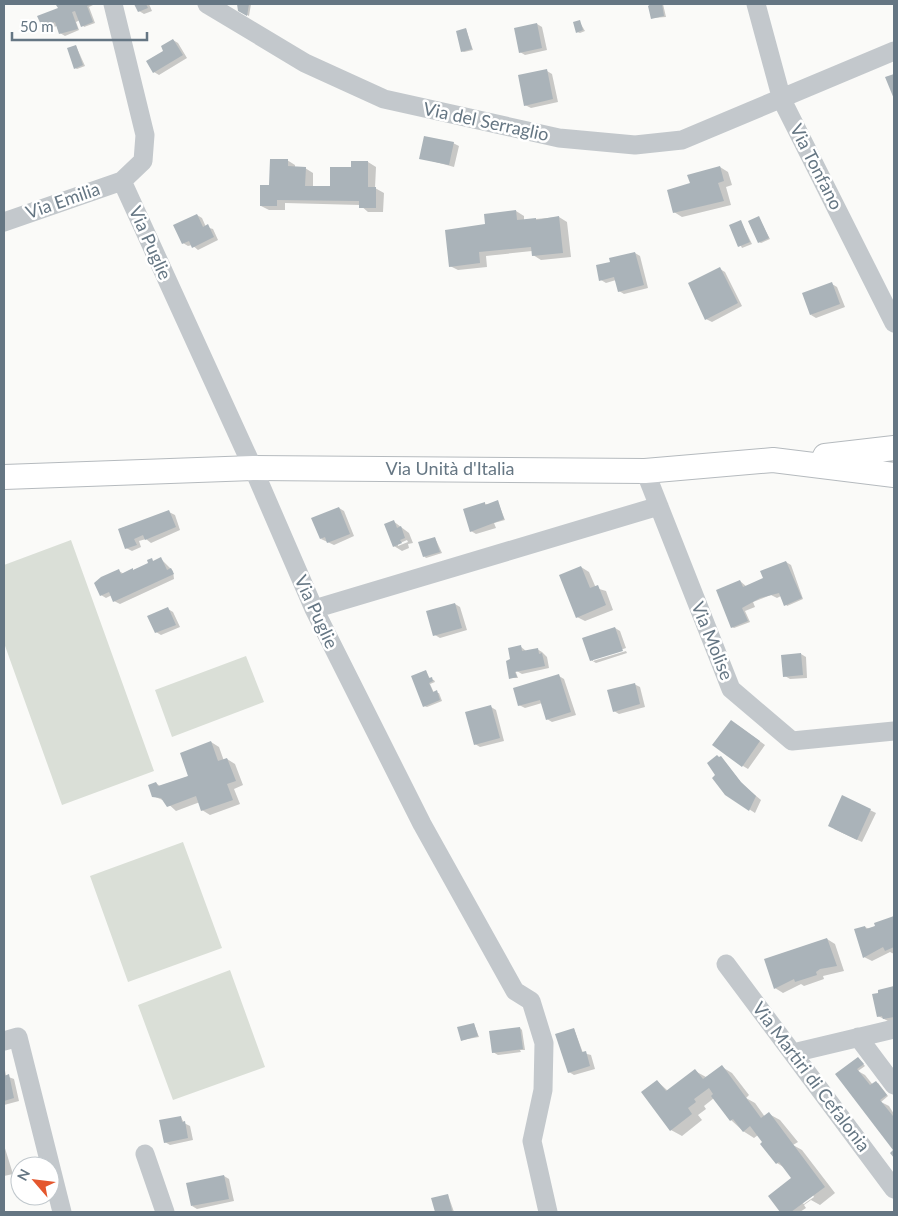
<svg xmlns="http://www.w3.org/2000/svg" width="898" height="1216" font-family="Lato,sans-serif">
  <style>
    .green { fill: #dadfd7 }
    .shadow { fill: #0003; fill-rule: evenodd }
    .building { fill: #aab3b9 }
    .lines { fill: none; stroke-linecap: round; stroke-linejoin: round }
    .major-casing { stroke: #b5babe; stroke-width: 26 }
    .minor { stroke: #c3c8cc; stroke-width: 19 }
    .major { stroke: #fff; stroke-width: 24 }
    .labels { text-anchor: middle; stroke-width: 5; stroke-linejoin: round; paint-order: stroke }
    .street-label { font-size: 18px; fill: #657683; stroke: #fff }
  </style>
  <rect width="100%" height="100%" fill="#fafaf8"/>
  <path class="green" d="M71 540 154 771 62 805 4 643V565Z
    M246 656 264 702 172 737 155 690Z
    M183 842 222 948 128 982 90 876Z
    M230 970 265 1067 173 1100 138 1005Z"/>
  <path class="shadow" d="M63 4H95L89 7 95 23 84 27 80 20 76 22 79 30 65 36 60 33 57 26 48 29 43 26 59 9 58 6Z
    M136 4H149L152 11 144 14 139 11Z
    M239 4H251L249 16 240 11Z
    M653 4H663L666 17 652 18Z
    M579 21 585 31 580 33 577 32Z
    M537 24 542 27 547 50 525 55 520 52Z
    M466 29 473 50 464 52 462 51Z
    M173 40 178 43 187 58 159 75 154 72Z
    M76 46 85 66 77 69 75 68Z
    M547 71 552 74 558 102 531 108 525 105Z
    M453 143 459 146 454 167 421 158Z
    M287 160 295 165V168H305L313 173V187L331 188 352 169V162H368L376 167 375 188 384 193 383 212H368L360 205 285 203V210H269L261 206Z
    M720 167 728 172 732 185 726 187 731 205 682 217 674 212 691 184Z
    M516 211 524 216V220L559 217 567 222 571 257 541 260 533 255 532 251 486 256 487 267 458 270 450 266 488 226Z
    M197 215 202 218 206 227 213 229 218 240 198 250 192 245 188 246 183 243Z
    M759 218 770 239 761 243 759 242Z
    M741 222 752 244 742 248 731 226Z
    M635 253 640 256 648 288 624 294 619 291 616 280 606 283 601 280 612 262Z
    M720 269 725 272 742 306 712 322 706 319Z
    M832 284 837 287 845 307 816 318 811 315Z
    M498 502 505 520 494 523 496 528 476 534 471 531 484 503 488 505Z
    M339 508 344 511 354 536 334 545 321 539Z
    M169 512 175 515 180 530 151 543 146 539 139 541 141 547 132 551 126 548 119 529Z
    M393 521 409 533 413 543 408 544 409 548 402 551 394 546ZM407 540 408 542 398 546V544Z
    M435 538 442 553 426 558 424 556Z
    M161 559 173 571 174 579 120 604 114 601 112 595 106 598 101 595 119 571 124 574Z
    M786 562 791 565 803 599 787 606 781 596 777 598 771 595 753 602 755 607 745 611 750 622 734 628 732 627 740 581 747 587 765 579Z
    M581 567 589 572 596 588 606 591 613 610 585 621 577 617Z
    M455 604 460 607 467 630 440 638 435 635Z
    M168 609 173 612 180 627 161 635 156 632Z
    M615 628 620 631 626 648 593 659V661L626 651 627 653 596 663 591 660Z
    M520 646 526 651 537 649 542 652 547 657 549 668 522 674 515 670 518 678H510V661Z
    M801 654 806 657 807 678 790 679 785 676Z
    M426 671 430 679 434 680 435 682 430 684 434 693H439L442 701 427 707 424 706Z
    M559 676 564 679 576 715 552 722 547 719 542 703 525 708 519 705Z
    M634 684 640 687 645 707 619 714 614 711Z
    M491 707 496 710 504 741 480 747 475 744Z
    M736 724 765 745 748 769 743 766Z
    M211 742 219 747 224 761 227 759 235 764 243 785 234 789 240 804 210 815 202 810 200 802 176 811 165 801 153 796 156 783 161 787 189 776Z
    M721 757 743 785 761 800 755 813 726 794 717 775Z
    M843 797 876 813 862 842 834 829Z
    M894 917V954L890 952 872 961 864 957 865 927 869 929 876 926V924Z
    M827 939 835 944 844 971 823 976 824 979 804 986 801 984 783 993 775 988Z
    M894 988V1023H892L878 1016 879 991Z
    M474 1024 479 1037 462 1040Z
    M520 1028 522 1030 525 1050H520L521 1052 498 1055 493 1052Z
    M574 1029 583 1053 591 1055 595 1069 574 1075 569 1072Z
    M858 1058 865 1066 858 1071 865 1075 873 1085 878 1083 888 1096 881 1102 889 1106 894 1114V1150L837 1074Z
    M4 1065 6 1076 14 1079 19 1101 4 1105Z
    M722 1067 732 1073 749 1095 746 1098 755 1103 765 1117 769 1114 780 1120 798 1142 793 1145 802 1150 835 1193 820 1205 811 1200 804 1205 806 1208 800 1212H782L770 1196 797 1183 785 1168 777 1163 758 1135 754 1138 743 1131 731 1120 714 1098 704 1106 706 1109 698 1115 702 1120 682 1136 671 1130 657 1081 668 1091 695 1071 706 1077ZM813 1195 814 1197 804 1204 802 1203Z
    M181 1117 184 1123 190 1126 193 1140 170 1145 165 1142Z
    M4 1145 13 1174 4 1176Z
    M224 1176 229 1179 234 1201 197 1209 192 1206Z
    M448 1195 454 1212H436L432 1199Z"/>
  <path class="building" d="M59 4H93L87 6 93 22 81 27 75 11 72 12 78 29 59 34 55 22 42 27 37 16 58 8 56 5Z
    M134 4H146L148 8 138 12Z
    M237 4H249L247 16 238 11Z
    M651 4H662L664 16 651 19 648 6Z
    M580 20 583 30 576 33 573 22Z
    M537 23 542 48 519 53 514 28Z
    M466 28 472 49 461 52 456 31Z
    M173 39 183 55 153 73 146 61 163 51 161 46Z
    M76 45 83 65 74 69 67 48Z
    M547 69 553 99 524 106 518 75Z
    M894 74V99L885 77Z
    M424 136 454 142 449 165 419 159Z
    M270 159H288V166L306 167 305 186H330V167H351V161H368V187H376V208H359V201L277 200V206H260V185H269Z
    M720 166 724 181 718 183 724 201 673 213 667 190 690 183 687 175Z
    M516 210 517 220 536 218V220L559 216 563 253 532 256 531 247 479 252 480 263 449 267 445 230 485 224 484 214Z
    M197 214 203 227 208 224 214 237 192 248 189 241 182 244 173 225Z
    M759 216 769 238 758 243 748 221Z
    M741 220 750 242 738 247 729 225Z
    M635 252 644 285 618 292 614 277 599 281 596 265 610 262 609 258Z
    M720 267 738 303 705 320 688 283Z
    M832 282 840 304 810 315 802 293Z
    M498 500 504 519 470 532 463 509 485 502V505Z
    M339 507 350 534 327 543 325 537 320 539 311 518Z
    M169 510 176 527 145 540 143 535 134 539 137 545 125 549 118 529Z
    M394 520 397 528 401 526 405 538 400 540 402 543 393 547 384 524Z
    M435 537 440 552 423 557 418 542Z
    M161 557 167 570 171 568 174 574 113 602 109 592 100 596 94 583 101 577 119 569 121 574 133 568V570L148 563 147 560 152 558 153 561Z
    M786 561 802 598 784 606 779 593 760 598 742 608 748 621 731 628 716 590 740 580 743 587 763 578 760 571Z
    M581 566 590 588 598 585 606 605 576 618 559 575Z
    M455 603 462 628 433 636 426 611Z
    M168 607 176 625 155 633 147 616Z
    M615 627 623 651 590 661 582 638Z
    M521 645 522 651 538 648 539 654 542 653 545 666 515 672 517 677 509 679 506 661 510 659 508 648Z
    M801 653 803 675 783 677 781 655Z
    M426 670 429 678 432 677 433 681 429 683 433 692 437 690 440 700 423 707 411 676Z
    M559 674 571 712 546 720 540 700 518 706 513 688Z
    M635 683 640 704 613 712 607 690Z
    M491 705 500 738 474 745 465 712Z
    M731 720 760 741 742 767 712 745Z
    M211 741 218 761 227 758 236 781 227 784 233 800 201 811 196 796 167 807 161 798 152 797 148 785 156 782 158 786 188 776 180 753Z
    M717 755 719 757 721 756 741 782 756 796 749 811 725 795 712 778 715 775 707 763Z
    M842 795 871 809 857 840 828 826Z
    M894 916V947L885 951 883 947 863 958 854 929 865 926 866 929 875 926 874 923Z
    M827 938 837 966 820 969 816 972 817 975 795 982 794 979 774 989 764 959Z
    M894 986V1017L883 1019 882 1016 877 1017 872 994 878 993V990Z
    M474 1023 478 1036 461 1041 457 1027Z
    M520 1027 523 1049 492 1053 489 1031Z
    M574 1028 582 1052 586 1051 590 1066 568 1073 555 1034Z
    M858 1057 864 1064 857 1069 870 1085 876 1081 887 1095 880 1100 893 1116 894 1115V1158L890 1153 893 1150 835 1074Z
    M722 1065 761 1118 769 1112 825 1187 791 1212H780L768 1196 791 1178 779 1162 776 1164 760 1144 762 1142 750 1126 743 1132 733 1119 730 1121 711 1096 713 1094 709 1088 694 1099 696 1102 688 1108 692 1114 670 1131 641 1092 657 1080 666 1091 695 1069 703 1079Z
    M9 1074 14 1098 4 1101V1076Z
    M181 1116 182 1122 185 1121 188 1138 164 1143 159 1120Z
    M224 1175 229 1199 191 1206 186 1183Z
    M448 1194 452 1211 435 1212 431 1198Z"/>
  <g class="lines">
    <defs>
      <path id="major" d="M825 456 894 448
        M4 477 253 468 645 471 773 460 894 475"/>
    </defs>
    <use href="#major" class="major-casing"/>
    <path class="minor" d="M113 4 145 135 143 161 122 181 253 468 314 609 422 824 515 991 531 1001 544 1043 543 1090 532 1141 548 1212
      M207 4 305 63 384 99 559 138 635 145 682 140 894 51
      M756 4 782 100 894 323
      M4 222 122 181
      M645 471 731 689 792 741 894 731
      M314 609 659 506
      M726 964 894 1189
      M858 1037 894 1085
      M4 1041 18 1037 62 1212
      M793 1053 894 1029
      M145 1154 165 1212"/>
    <use href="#major" class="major"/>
  </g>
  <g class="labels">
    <g class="street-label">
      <text transform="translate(486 122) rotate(12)" y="6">Via del Serraglio</text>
      <text transform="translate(816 167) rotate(63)" y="6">Via Tonfano</text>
      <text transform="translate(63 201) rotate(-19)" y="6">Via Emilia</text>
      <text transform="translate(150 243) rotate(66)" y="6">Via Puglie</text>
      <text x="450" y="475">Via Unità d'Italia</text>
      <text transform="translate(316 612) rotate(65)" y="6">Via Puglie</text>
      <text transform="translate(712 641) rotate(68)" y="6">Via Molise</text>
      <text transform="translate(811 1077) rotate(53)" y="6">Via Martiri di Cefalonia</text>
    </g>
  </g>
  <rect width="898" height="1216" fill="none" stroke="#657683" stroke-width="10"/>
  <g transform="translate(35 1181) rotate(298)"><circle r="24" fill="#ffffff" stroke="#c1c8cd"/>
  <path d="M0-4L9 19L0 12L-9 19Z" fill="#e4572e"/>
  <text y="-8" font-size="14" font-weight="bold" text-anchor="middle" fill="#657683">N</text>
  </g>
  <path d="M12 32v8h135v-8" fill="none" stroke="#657683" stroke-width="2.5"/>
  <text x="20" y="32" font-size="15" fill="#657683" stroke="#ffffff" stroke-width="4" paint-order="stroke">50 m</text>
</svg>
